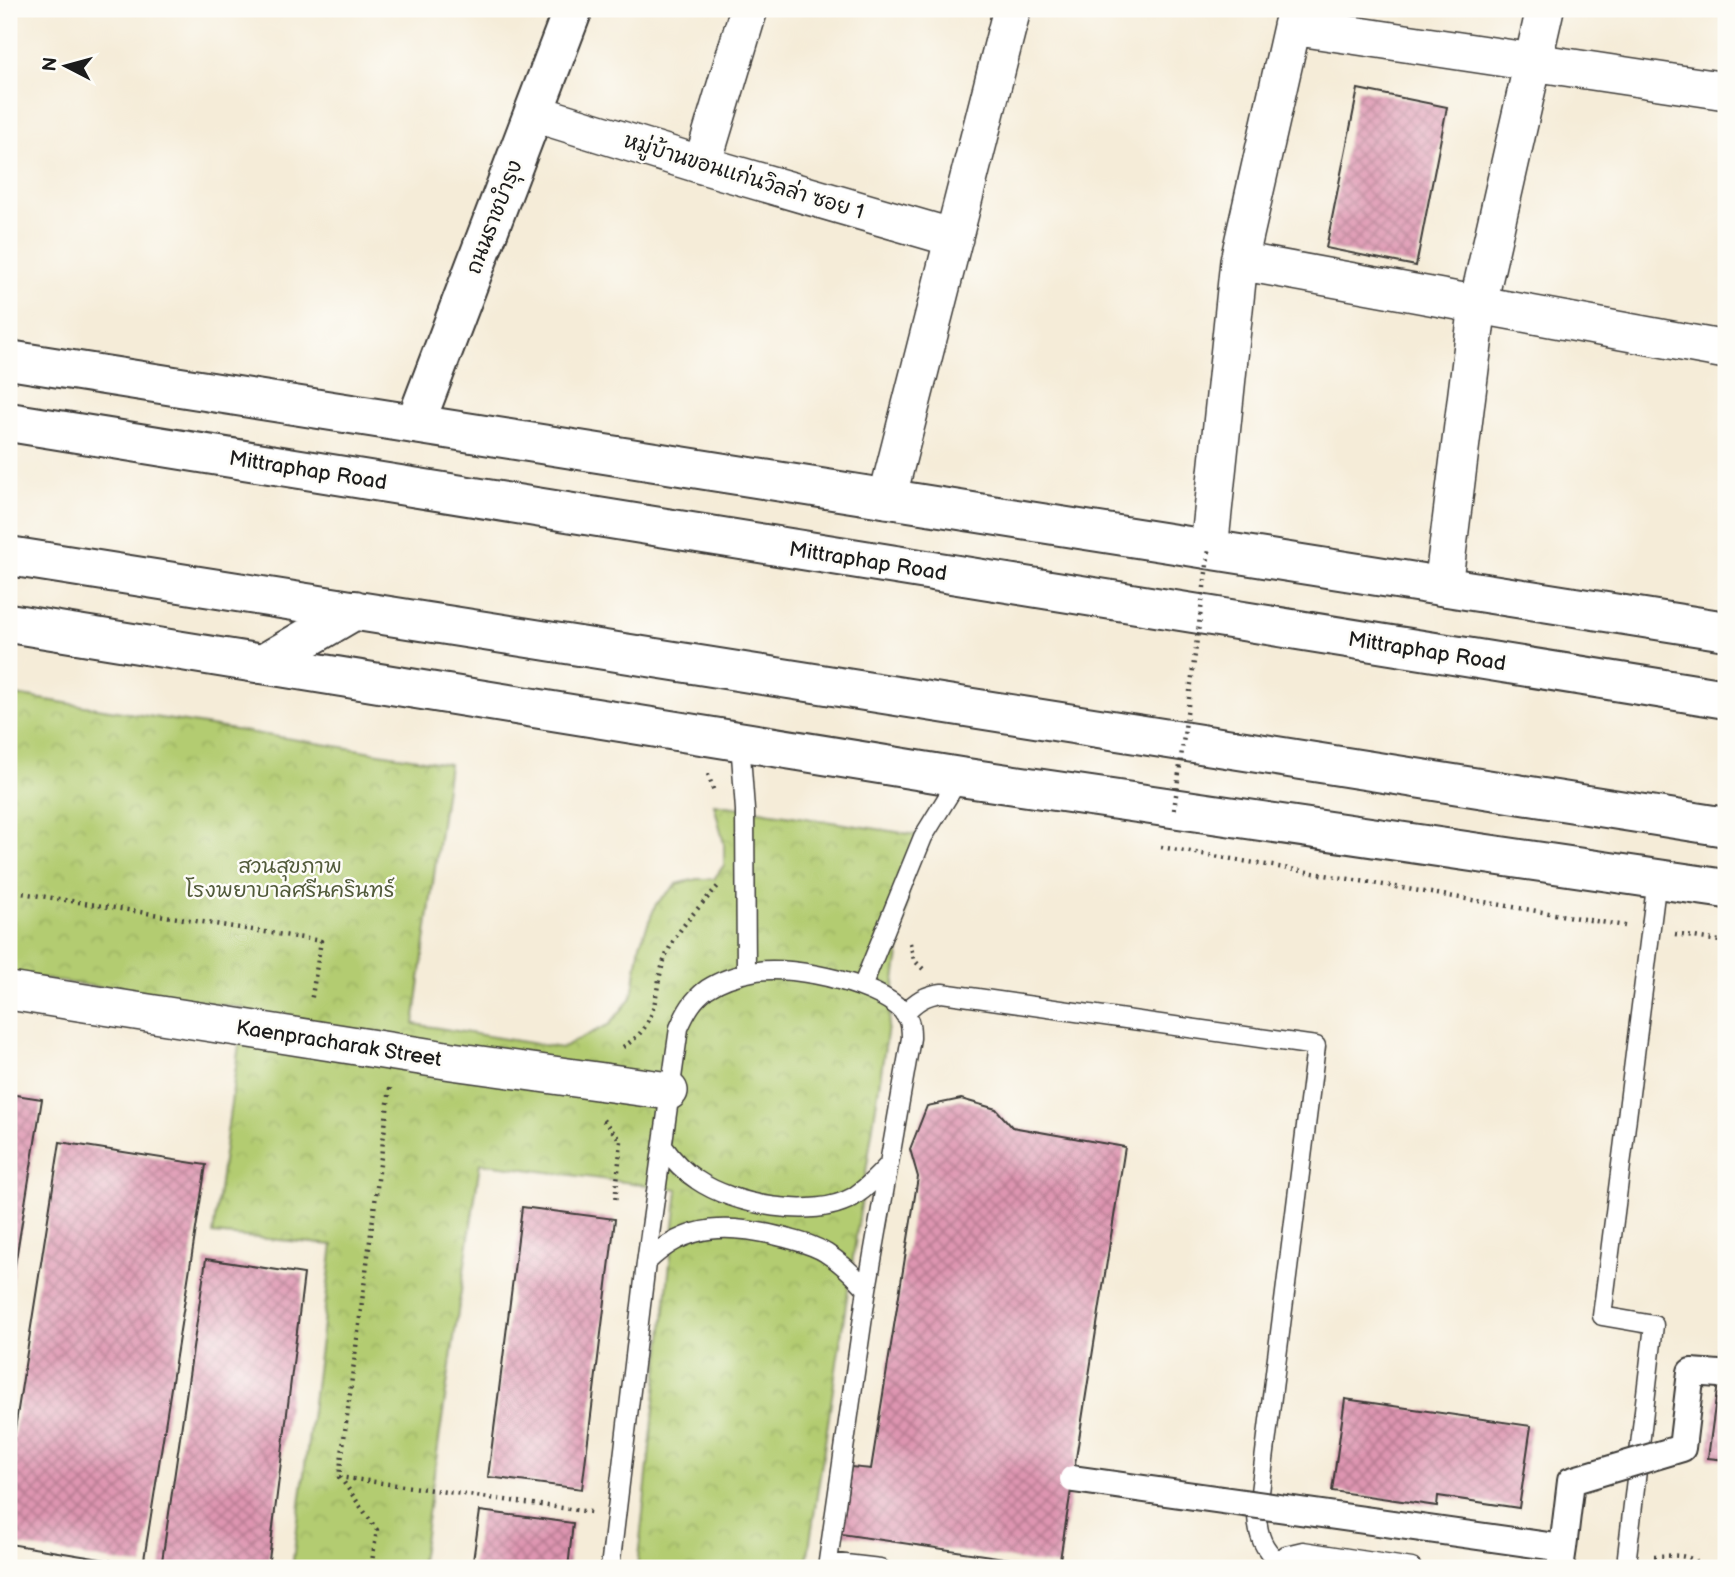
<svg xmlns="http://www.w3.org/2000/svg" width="1735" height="1577" font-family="'Balsamiq Sans','Playpen Sans Thai',sans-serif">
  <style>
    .park { fill: url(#park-crowns); stroke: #687446; stroke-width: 2 }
    .building { fill: url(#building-cross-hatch) }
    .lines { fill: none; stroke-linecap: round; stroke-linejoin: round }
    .service-casing { stroke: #3d3b38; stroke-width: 21 }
    .minor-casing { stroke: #3d3b38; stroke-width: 40 }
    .tertiary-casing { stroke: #3d3b38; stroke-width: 42 }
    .secondary-casing { stroke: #3d3b38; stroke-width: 42 }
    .primary-casing { stroke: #3d3b38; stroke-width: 42 }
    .path { stroke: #3d3b38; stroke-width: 4.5; stroke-dasharray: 2 5; stroke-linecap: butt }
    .service { stroke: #fff; stroke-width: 18 }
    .minor { stroke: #fff; stroke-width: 37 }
    .tertiary { stroke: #fff; stroke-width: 38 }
    .secondary { stroke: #fff; stroke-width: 38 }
    .primary { stroke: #fff; stroke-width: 38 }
    .pedestrian-bridge-casing { stroke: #3d3b38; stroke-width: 30; stroke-linecap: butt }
    .path-bridge { stroke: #3d3b38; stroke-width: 4.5; stroke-dasharray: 2 5; stroke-linecap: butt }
    .pedestrian-bridge { stroke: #fff; stroke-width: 26 }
    .labels { text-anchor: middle; stroke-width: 5; stroke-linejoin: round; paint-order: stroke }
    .street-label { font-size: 21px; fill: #1c1c1c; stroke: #fdfcf7 }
    .park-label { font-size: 21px; fill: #515a3a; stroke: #fdfcf7 }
  </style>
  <defs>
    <pattern id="park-crowns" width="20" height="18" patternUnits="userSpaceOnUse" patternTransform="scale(1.75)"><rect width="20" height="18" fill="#b3cc71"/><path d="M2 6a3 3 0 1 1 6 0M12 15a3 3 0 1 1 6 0" fill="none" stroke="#99af61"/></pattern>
    <pattern id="building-cross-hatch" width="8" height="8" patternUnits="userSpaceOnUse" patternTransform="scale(1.75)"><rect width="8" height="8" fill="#de95b1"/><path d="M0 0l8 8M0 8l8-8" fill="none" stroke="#b3798f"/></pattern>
  </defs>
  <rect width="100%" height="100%" fill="#fdfcf7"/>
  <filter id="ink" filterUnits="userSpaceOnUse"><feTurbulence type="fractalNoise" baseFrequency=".0143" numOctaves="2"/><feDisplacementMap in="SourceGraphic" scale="14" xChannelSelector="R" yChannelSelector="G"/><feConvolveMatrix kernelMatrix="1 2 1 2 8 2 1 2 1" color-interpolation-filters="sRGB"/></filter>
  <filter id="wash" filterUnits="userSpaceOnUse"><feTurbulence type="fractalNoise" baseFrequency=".00686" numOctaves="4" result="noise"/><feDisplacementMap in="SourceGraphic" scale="28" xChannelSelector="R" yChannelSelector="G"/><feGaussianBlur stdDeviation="1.57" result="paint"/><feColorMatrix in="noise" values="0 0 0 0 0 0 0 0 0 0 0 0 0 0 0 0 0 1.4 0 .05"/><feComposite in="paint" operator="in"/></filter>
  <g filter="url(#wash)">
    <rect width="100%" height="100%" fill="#f5ecd8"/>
    <path class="park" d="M9 694 449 764 414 1024 561 1048 610 1024 632 997 640 944 656 904 677 884 697 879H714L724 865V844L714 804 917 835 806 1568H637L678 1189 480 1163 420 1568H292L333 1245 213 1234 244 1008 9 974Z"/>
    <g id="blocks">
      <path class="building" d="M1358 89 1447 107 1416 266 1326 248Z
        M9 1094 42 1099 10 1296H9Z
        M961 1099 996 1109 1012 1127 1125 1147 1059 1566 841 1534 851 1467 871 1469 918 1177 910 1149 927 1106Z
        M60 1142 206 1165 143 1566 9 1544V1467Z
        M522 1207 615 1219 582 1489 488 1477Z
        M206 1259 304 1274 268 1568H161Z
        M1725 1331H1726V1460L1708 1458Z
        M1345 1399 1531 1426 1519 1508 1438 1496 1437 1506 1332 1491Z
        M480 1511 573 1523 568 1568H472Z"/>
    </g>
  </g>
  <g filter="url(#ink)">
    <use href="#blocks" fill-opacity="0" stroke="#3d3b38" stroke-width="2"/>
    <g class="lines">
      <defs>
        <path id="service" d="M740 741 745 810 746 973
          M862 987 923 837 960 777
          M904 1014C916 1001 925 995 942 993L1316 1046 1257 1516C1258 1535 1263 1549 1278 1561
          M663 1146C672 1159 683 1171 697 1180 733 1205 813 1220 853 1197 867 1188 878 1176 889 1164
          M646 1263C687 1221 733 1224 786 1238 800 1242 814 1245 826 1253 842 1263 854 1275 867 1289
          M828 1562 880 1568
          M610 1568 646 1263 679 1028C686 1012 693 999 707 989 722 979 740 974 757 971 793 965 887 985 907 1017 911 1023 911 1031 911 1038L867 1289 827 1568
          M1271 1568 1286 1555 1303 1551 1412 1568
          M1632 1568 1627 1556 1654 1325 1602 1316 1657 879"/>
        <path id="minor" d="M1292 26 1726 91
          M534 113 702 165 954 238
          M702 165 749 9
          M1239 261 1726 350
          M887 499 1012 9
          M1209 550 1239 261 1296 9
          M1443 587 1478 304 1545 9
          M9 991 452 1061 669 1091"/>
        <path id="tertiary" d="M415 424 573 9"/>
        <path id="secondary" d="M9 360 1726 631
          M9 623 960 777 1726 889"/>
        <path id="primary" d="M9 422 1726 699
          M9 556 1726 827
          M263 664 355 610"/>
      </defs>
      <use href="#service" class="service-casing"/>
      <use href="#minor" class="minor-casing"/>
      <use href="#tertiary" class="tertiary-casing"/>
      <use href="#secondary" class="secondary-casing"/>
      <use href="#primary" class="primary-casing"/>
      <path class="path" d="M708 774 714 792
        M1161 847 1625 926
        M9 891 321 941 311 1002
        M1675 934 1726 942
        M910 943 914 960 925 971
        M623 1047C665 1021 650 989 668 951 679 927 701 905 719 885
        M390 1088 339 1477 591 1512
        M603 1120 621 1141 615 1202
        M340 1477 377 1530 371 1568
        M1654 1556C1674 1556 1689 1552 1703 1568"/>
      <use href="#service" class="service"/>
      <use href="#minor" class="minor"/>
      <use href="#tertiary" class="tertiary"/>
      <use href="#secondary" class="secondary"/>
      <use href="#primary" class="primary"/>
      <defs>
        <path id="pedestrian-bridge" d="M1073 1479 1563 1548 1560 1568
          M1563 1548 1571 1481 1682 1448 1691 1372 1719 1374"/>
      </defs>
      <use href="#pedestrian-bridge" class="pedestrian-bridge-casing"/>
      <path class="path-bridge" d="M1174 810 1209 550"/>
      <use href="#pedestrian-bridge" class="pedestrian-bridge"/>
    </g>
  </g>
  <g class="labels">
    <g class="street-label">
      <text transform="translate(744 176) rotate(17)" y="7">หมู่บ้านขอนแก่นวิลล่า ซอย 1</text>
      <text transform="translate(494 217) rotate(-69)" y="7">ถนนราชบำรุง</text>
      <text transform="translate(308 470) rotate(9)" y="7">Mittraphap Road</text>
      <text transform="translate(868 561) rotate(9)" y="7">Mittraphap Road</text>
      <text transform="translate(1427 651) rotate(9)" y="7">Mittraphap Road</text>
      <text transform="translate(339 1043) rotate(9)" y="7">Kaenpracharak Street</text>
    </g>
    <g class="park-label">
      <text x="290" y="873">สวนสุขภาพ<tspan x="290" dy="24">โรงพยาบาลศรีนครินทร์</tspan></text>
    </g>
  </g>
  <rect width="1735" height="1577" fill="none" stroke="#fdfcf7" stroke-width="35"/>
  <g transform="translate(66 66) rotate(276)" stroke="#fdfcf7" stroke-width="5" paint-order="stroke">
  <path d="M0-5L12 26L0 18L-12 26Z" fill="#1c1c1c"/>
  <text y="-10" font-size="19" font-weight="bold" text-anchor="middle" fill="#1c1c1c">N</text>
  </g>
</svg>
